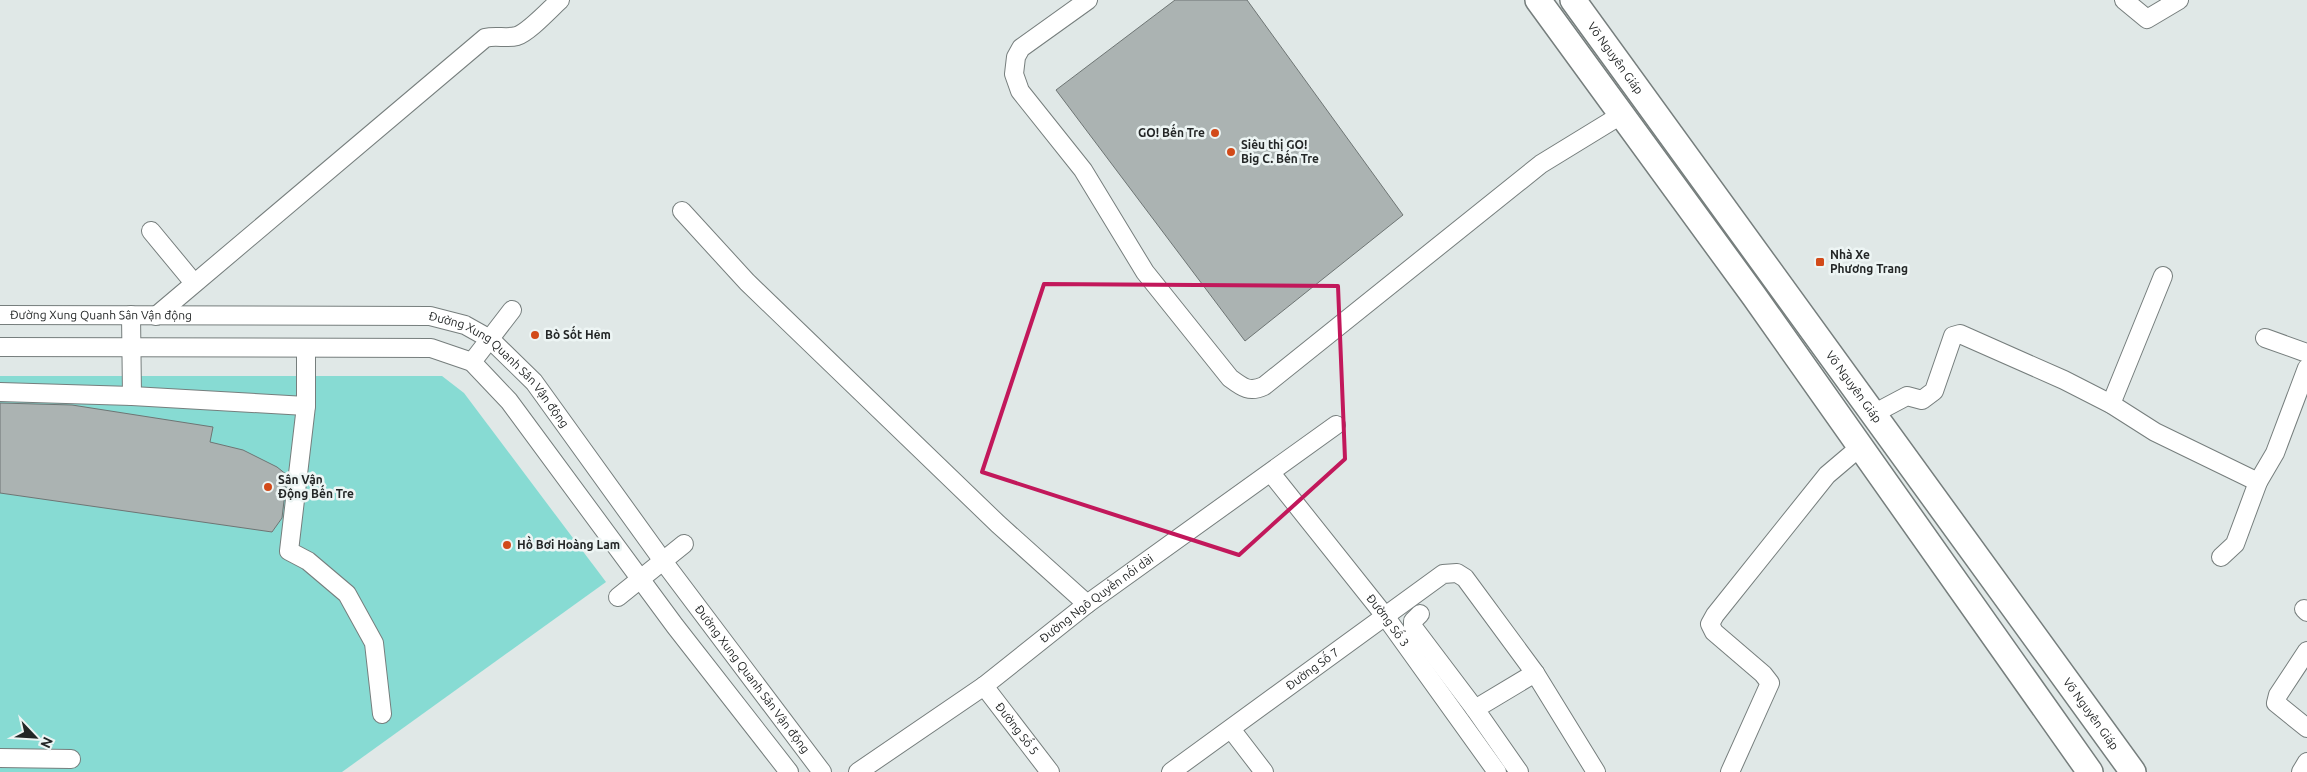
<svg xmlns="http://www.w3.org/2000/svg" width="2307" height="772" font-family="Ubuntu,sans-serif">
  <style>
    .pitch { fill: #87dbd3 }
    .building { fill: #abb3b2; stroke: #6e7574 }
    .lines { fill: none; stroke-linecap: round; stroke-linejoin: round }
    .minor-casing { stroke: #767e7d; stroke-width: 20 }
    .highway-casing { stroke: #767e7d; stroke-width: 28 }
    .minor { stroke: #fff; stroke-width: 18 }
    .highway { stroke: #fff; stroke-width: 25 }
    .marked { fill: none; stroke: #c2185b; stroke-width: 4; stroke-linejoin: round }
    .poi-dot { fill: #d24a19; stroke: #edf5f4; stroke-width: 2 }
    .labels { text-anchor: middle; stroke-width: 5; stroke-linejoin: round; paint-order: stroke }
    .street-label { font-size: 12px; fill: #232626; stroke: #edf5f4 }
    .poi-label { font-size: 12px; font-weight: bold; fill: #232626; stroke: #edf5f4; text-anchor: start }
  </style>
  <rect width="100%" height="100%" fill="#e0e8e7"/>
  <path class="pitch" d="M0 376H442L464 393 606 582 342 772H0Z"/>
  <path class="building" d="M1175 0H1247L1403 215 1245 341 1056 90Z
    M0 403 72 405 213 427 210 442 243 450 277 467 287 475 282 518 272 532 0 493Z"/>
  <g class="lines">
    <defs>
      <g id="minor">
        <path d="M1088 0 1021 48 1016 57 1014 74 1020 91 1083 170 1145 272 1230 378C1242 387 1249 393 1264 386L1541 164 1621 115"/>
        <path d="M2124 0 2147 19 2179 0"/>
        <path d="M682 211 747 282 998 524 1087 604"/>
        <path d="M151 231 194 283"/>
        <path id="s1" d="M0 315 430 316 465 325 490 339 534 382 663 561 822 772"/>
        <path d="M131 315 132 396"/>
        <path d="M156 316 485 38C496 35 506 39 517 36 529 32 550 9 560 0"/>
        <path d="M2265 338 2307 353"/>
        <path d="M0 347 431 348 472 362 509 401 675 626 789 772"/>
        <path d="M306 348V406L289 551 308 561 347 594 374 643 382 714"/>
        <path d="M472 362 512 310"/>
        <path d="M0 392 132 396 306 406"/>
        <path d="M2111 404 2163 276"/>
        <path d="M1873 414 1907 396 1922 400 1934 391 1953 336 1960 334 2064 380 2111 404 2155 432 2258 482"/>
        <path id="s2" d="M1271 473 1385 616 1497 772"/>
        <path d="M2221 557 2235 544 2258 482 2275 453 2307 368"/>
        <path d="M618 597 684 544"/>
        <path d="M2304 609 2307 612"/>
        <path d="M1420 614 1413 621V627L1475 709"/>
        <path d="M2307 651 2278 695 2276 703 2307 728"/>
        <path id="s3" d="M984 686 1050 772"/>
        <path d="M1231 729 1264 772"/>
        <path d="M0 758 71 759"/>
        <path id="s4" d="M858 772 984 686 1087 604 1336 425"/>
        <path id="s5" d="M1171 772 1443 574 1457 573 1465 578 1535 673 1596 772"/>
        <path d="M1519 772 1475 709 1535 673"/>
        <path d="M1730 772 1770 683 1763 674 1714 632 1710 624 1715 615 1827 475 1860 447"/>
        <path d="M2301 772 2307 762"/>
      </g>
      <g id="highway">
        <path d="M1538 0 1754 296 2090 772"/>
        <path id="s6" d="M1573 0 2133 772"/>
      </g>
    </defs>
    <use href="#minor" class="minor-casing"/>
    <use href="#highway" class="highway-casing"/>
    <use href="#minor" class="minor"/>
    <use href="#highway" class="highway"/>
  </g>
  <path class="marked" d="M1044 284 1338 286 1345 459 1239 555 982 472Z"/>
  <g class="poi-dot">
    <circle cx="1215" cy="133" r="5"/>
    <circle cx="1231" cy="152" r="5"/>
    <rect x="1815" y="257" width="10" height="10" rx="2.5"/>
    <circle cx="535" cy="335" r="5"/>
    <circle cx="268" cy="487" r="5"/>
    <circle cx="507" cy="545" r="5"/>
  </g>
  <g class="labels">
    <g class="street-label">
      <text dy="4" stroke="none"><textPath href="#s6" startOffset="72">Võ Nguyên Giáp</textPath></text>
      <text dy="4" stroke="none"><textPath href="#s1" startOffset="101">Đường Xung Quanh Sân Vận động</textPath></text>
      <text dy="4" stroke="none"><textPath href="#s1" startOffset="520">Đường Xung Quanh Sân Vận động</textPath></text>
      <text dy="4" stroke="none"><textPath href="#s6" startOffset="478">Võ Nguyên Giáp</textPath></text>
      <text dy="4" stroke="none"><textPath href="#s4" startOffset="295">Đường Ngô Quyền nối dài</textPath></text>
      <text dy="4" stroke="none"><textPath href="#s2" startOffset="188">Đường Số 3</textPath></text>
      <text dy="4" stroke="none"><textPath href="#s5" startOffset="175">Đường Số 7</textPath></text>
      <text dy="4" stroke="none"><textPath href="#s1" startOffset="925">Đường Xung Quanh Sân Vận động</textPath></text>
      <text dy="4" stroke="none"><textPath href="#s6" startOffset="882">Võ Nguyên Giáp</textPath></text>
      <text dy="4" stroke="none"><textPath href="#s3" startOffset="54">Đường Số 5</textPath></text>
    </g>
    <g class="poi-label">
      <text x="1205" y="137" text-anchor="end">GO! Bến Tre</text>
      <text x="1241" y="149">Siêu thị GO!<tspan x="1241" dy="14">Big C. Bến Tre</tspan></text>
      <text x="1830" y="259">Nhà Xe<tspan x="1830" dy="14">Phương Trang</tspan></text>
      <text x="545" y="339">Bò Sốt Hẻm</text>
      <text x="278" y="484">Sân Vận<tspan x="278" dy="14">Động Bến Tre</tspan></text>
      <text x="517" y="549">Hồ Bơi Hoàng Lam</text>
    </g>
  </g>
  <g transform="translate(35 737) rotate(115)" stroke="#edf5f4" stroke-width="4" paint-order="stroke">
  <path d="M0-4L9 19L0 12L-9 19Z" fill="#232626"/>
  <text y="-8" font-size="14" font-weight="bold" text-anchor="middle" fill="#232626">N</text>
  </g>
</svg>
